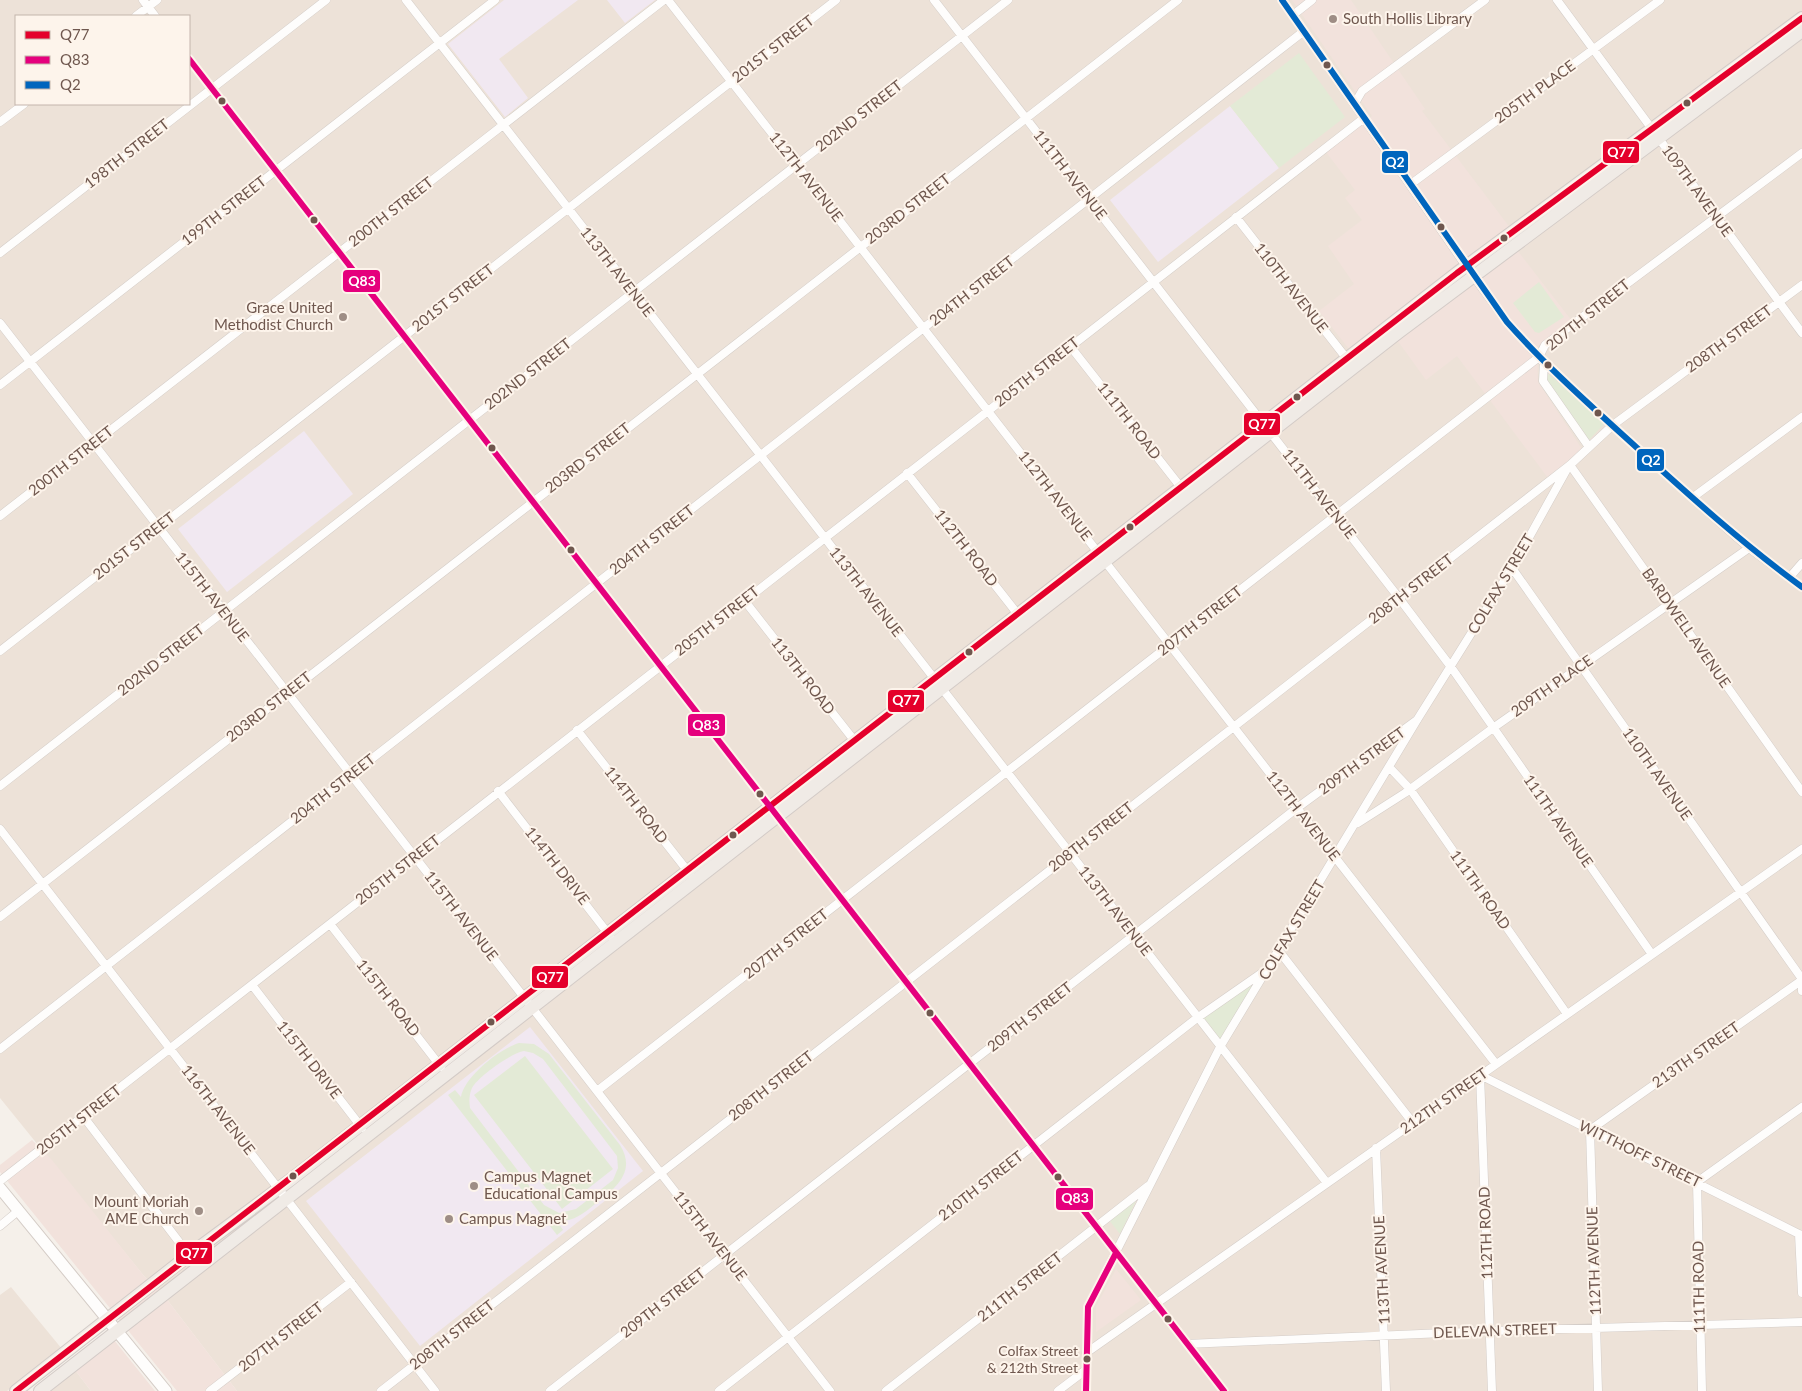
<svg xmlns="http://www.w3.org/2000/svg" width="1802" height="1391" font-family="Lato,sans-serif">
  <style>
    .residential { fill: #ede2d8; fill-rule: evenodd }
    .commercial { fill: #f2e2dc }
    .education { fill: #f1e8f1 }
    .green { fill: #e3ead6; fill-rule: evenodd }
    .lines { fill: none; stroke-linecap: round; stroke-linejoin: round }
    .minor-casing { stroke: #d4cdc8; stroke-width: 9 }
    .secondary-casing { stroke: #d4ccc6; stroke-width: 13 }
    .primary-casing { stroke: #d3cbc7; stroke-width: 14 }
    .minor { stroke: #fefdfc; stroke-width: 8 }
    .secondary { stroke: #fefdfc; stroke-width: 11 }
    .primary { stroke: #f0ebe6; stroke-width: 12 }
    .bus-1-casing { stroke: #fdf4eb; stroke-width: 10 }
    .bus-2-casing { stroke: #fdf4eb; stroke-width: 10 }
    .bus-3-casing { stroke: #fdf4eb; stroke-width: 10 }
    .bus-1 { stroke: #e4002b; stroke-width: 6 }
    .bus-2 { stroke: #e5007d; stroke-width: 6 }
    .bus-3 { stroke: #0065bd; stroke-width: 6 }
    .poi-dot { fill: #9e8d85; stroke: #fdf4eb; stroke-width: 2 }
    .bus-dot { fill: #6f574e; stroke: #fdf4eb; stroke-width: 2 }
    .labels { text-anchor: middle; stroke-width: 4; stroke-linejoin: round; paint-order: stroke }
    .bus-label { font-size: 14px; fill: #6f574e; stroke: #fdf4eb; text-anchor: end }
    .poi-label { font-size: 15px; fill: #6f574e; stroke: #fdf4eb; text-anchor: start }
    .street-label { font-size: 15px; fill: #6f574e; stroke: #fdf4eb }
    .line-badge { stroke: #fdf4eb; stroke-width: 2 }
    .badge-label { font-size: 14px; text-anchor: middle; font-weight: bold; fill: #fff }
  </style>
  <rect width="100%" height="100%" fill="#f5f0ea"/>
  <path class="residential" d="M0 0H1802V1391H237L165 1297 144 1276 0 1098ZM16 16H189V104H16Z
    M11 1287 62 1349 7 1391H0V1295Z
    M75 1370 91 1391H48Z"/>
  <path class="commercial" d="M1292 0H1351L1425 109 1422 111 1523 245 1517 250 1572 321 1537 347 1538 382 1582 449 1548 478 1457 356 1426 380 1384 322 1349 349 1319 311 1354 284 1328 246 1362 220 1345 198 1355 190 1326 152 1372 116Z
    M32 1140 52 1160 144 1276 165 1297 237 1391H177L0 1172V1165Z
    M1116 1269 1141 1300 1096 1332V1307Z
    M114 1340 155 1391H91L75 1370Z"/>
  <path class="education" d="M504 0H578L499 59 528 98 505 117 448 44Z
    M607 0H655L625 23Z
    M1230 106 1279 168 1158 262 1110 200Z
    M304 431 353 494 227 592 178 529Z
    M530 1027 643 1171 420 1346 306 1201Z"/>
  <path class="green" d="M1299 53 1345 117 1279 168 1230 106Z
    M1539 282 1564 317 1539 333 1535 332 1513 303Z
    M1546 372 1606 422 1589 440 1547 381Z
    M1256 980 1220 1044 1200 1019Z
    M519 1043 534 1044 549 1054 620 1145C637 1172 615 1189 595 1204 583 1214 573 1222 557 1221L563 1230 557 1235 448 1095 455 1090 461 1097C464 1077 499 1049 519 1043ZM524 1051 533 1053 543 1059 617 1156 618 1168 613 1180 576 1209 559 1213 544 1205 470 1108C469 1101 469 1095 472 1088 478 1077 511 1053 524 1051Z
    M525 1056 613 1169 562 1209 474 1095Z
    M1137 1199 1120 1234 1109 1220Z"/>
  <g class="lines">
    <defs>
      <path id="minor" d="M143 0 155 16
        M406 0 1327 1183
        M668 0 1496 1064
        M934 0 1399 598 1451 667 1651 953
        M1282 0 1466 266 1507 322 1544 363 1692 498 1749 548 1802 587
        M1557 0 1802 333
        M1293 15 1312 0
        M136 16 157 0
        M189 59 1224 1391
        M1355 103 1362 91 1485 0
        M0 122 24 104
        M1411 184 1660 0
        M1236 217 1347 359
        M0 253 326 0
        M0 323 830 1391
        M1070 346 1183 490
        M1544 363 1543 381 1589 447
        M0 385 495 0
        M1570 465 1802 792
        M907 473 1020 617
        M1692 498 1802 417
        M0 516 664 0
        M1512 568 1802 979
        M1789 578 1802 563
        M744 600 857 744
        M0 651 836 0
        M577 730 690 874
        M1390 768 1410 789 1567 1014
        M0 786 1008 0
        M498 791 610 936
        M1358 823 1405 793 1493 728 1749 548
        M0 829 435 1391
        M0 917 1178 0
        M330 924 441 1067
        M1279 951 1413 1123
        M252 985 362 1128
        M1802 988V991
        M0 1049 1304 31
        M597 1091 1539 357 1545 345 1802 153
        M83 1116 189 1255
        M1376 1148 1386 1391
        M0 1181 1364 118
        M0 1226 18 1211
        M1799 1234 1802 1293
        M1187 1344 1490 1331 1802 1322
        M1086 1353 1802 849
        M210 1391 351 1282
        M381 1391 1570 465 1613 425 1802 285
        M550 1391 1297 808 1417 720
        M719 1391 1197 1018 1266 970
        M886 1391 1148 1186
        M1058 1391 1087 1369
        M1086 1391 1088 1307 1220 1047 1417 720 1512 568 1567 469
        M1492 1391 1480 1075 1799 1234
        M1598 1391 1590 1130 1802 980
        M1702 1391 1697 1182 1802 1107"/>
      <path id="secondary" d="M0 1188 166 1391"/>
      <path id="primary" d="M16 1391 189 1255 289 1181 1457 273 1802 18
        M40 1391 1399 332 1802 31"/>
    </defs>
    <use href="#minor" class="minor-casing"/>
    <use href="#secondary" class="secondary-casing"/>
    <use href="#primary" class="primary-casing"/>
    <use href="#minor" class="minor"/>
    <use href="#secondary" class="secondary"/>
    <use href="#primary" class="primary"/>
    <defs>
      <path id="bus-1" d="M16 1391 1457 273 1802 18"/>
      <path id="bus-2" d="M189 59 1224 1391
        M1086 1391 1088 1307 1116 1253"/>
      <path id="bus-3" d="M1282 0 1507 322C1547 367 1591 406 1636 447 1690 496 1743 544 1802 587"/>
    </defs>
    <use href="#bus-1" class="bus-1-casing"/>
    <use href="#bus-2" class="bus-2-casing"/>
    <use href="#bus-3" class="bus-3-casing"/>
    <use href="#bus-1" class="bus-1"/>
    <use href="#bus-2" class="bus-2"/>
    <use href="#bus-3" class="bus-3"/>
  </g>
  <g class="poi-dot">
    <circle cx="1333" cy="19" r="5"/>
    <circle cx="343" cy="317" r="5"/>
    <circle cx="474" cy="1186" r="5"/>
    <circle cx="199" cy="1211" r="5"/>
    <circle cx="449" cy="1219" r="5"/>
  </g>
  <g class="bus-dot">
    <circle cx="1327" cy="65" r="4.5"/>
    <circle cx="222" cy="101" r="4.5"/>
    <circle cx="1687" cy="103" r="4.5"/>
    <circle cx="314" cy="220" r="4.5"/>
    <circle cx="1441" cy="227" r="4.5"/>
    <circle cx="1504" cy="238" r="4.5"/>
    <circle cx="1548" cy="365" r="4.5"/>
    <circle cx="1297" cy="397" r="4.5"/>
    <circle cx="1598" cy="413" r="4.5"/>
    <circle cx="492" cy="448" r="4.5"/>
    <circle cx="1130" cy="527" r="4.5"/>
    <circle cx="571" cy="550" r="4.5"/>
    <circle cx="969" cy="652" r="4.5"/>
    <circle cx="760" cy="794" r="4.5"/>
    <circle cx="733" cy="835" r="4.5"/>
    <circle cx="930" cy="1013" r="4.5"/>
    <circle cx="491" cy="1022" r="4.5"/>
    <circle cx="293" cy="1176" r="4.5"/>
    <circle cx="1058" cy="1177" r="4.5"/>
    <circle cx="1168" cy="1319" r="4.5"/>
    <circle cx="1087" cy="1359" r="4.5"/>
  </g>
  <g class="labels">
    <g class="bus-label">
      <text x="1078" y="1356">Colfax Street<tspan x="1078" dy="17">&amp; 212th Street</tspan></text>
    </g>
    <g class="poi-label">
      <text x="1343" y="24">South Hollis Library</text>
      <text x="333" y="313" text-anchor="end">Grace United<tspan x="333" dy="17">Methodist Church</tspan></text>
      <text x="484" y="1182">Campus Magnet<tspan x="484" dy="17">Educational Campus</tspan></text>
      <text x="189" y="1207" text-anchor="end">Mount Moriah<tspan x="189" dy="17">AME Church</tspan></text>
      <text x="459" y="1224">Campus Magnet</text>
    </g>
    <g class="street-label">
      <text transform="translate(773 49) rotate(-38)" y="5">201ST STREET</text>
      <text transform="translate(1535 92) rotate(-36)" y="5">205TH PLACE</text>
      <text transform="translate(859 116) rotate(-38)" y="5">202ND STREET</text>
      <text transform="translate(127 154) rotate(-38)" y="5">198TH STREET</text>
      <text transform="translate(1070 175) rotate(52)" y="5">111TH AVENUE</text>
      <text transform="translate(806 177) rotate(52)" y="5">112TH AVENUE</text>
      <text transform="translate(1697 191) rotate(54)" y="5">109TH AVENUE</text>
      <text transform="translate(908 209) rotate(-38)" y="5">203RD STREET</text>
      <text transform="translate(224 211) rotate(-38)" y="5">199TH STREET</text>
      <text transform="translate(391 212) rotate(-38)" y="5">200TH STREET</text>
      <text transform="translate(617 272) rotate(52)" y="5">113TH AVENUE</text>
      <text transform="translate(1291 288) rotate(52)" y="5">110TH AVENUE</text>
      <text transform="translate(972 291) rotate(-38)" y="5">204TH STREET</text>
      <text transform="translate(453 298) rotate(-38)" y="5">201ST STREET</text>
      <text transform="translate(1588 315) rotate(-39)" y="5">207TH STREET</text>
      <text transform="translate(1729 339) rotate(-36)" y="5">208TH STREET</text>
      <text transform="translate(1037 372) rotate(-38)" y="5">205TH STREET</text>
      <text transform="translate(528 374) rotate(-38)" y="5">202ND STREET</text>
      <text transform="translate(1129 421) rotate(52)" y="5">111TH ROAD</text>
      <text transform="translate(588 458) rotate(-38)" y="5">203RD STREET</text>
      <text transform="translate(71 461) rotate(-38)" y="5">200TH STREET</text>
      <text transform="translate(1319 494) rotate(52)" y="5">111TH AVENUE</text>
      <text transform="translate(1055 496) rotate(52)" y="5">112TH AVENUE</text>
      <text transform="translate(652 540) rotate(-38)" y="5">204TH STREET</text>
      <text transform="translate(134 546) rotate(-38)" y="5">201ST STREET</text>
      <text transform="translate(966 548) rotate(52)" y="5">112TH ROAD</text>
      <text transform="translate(1501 584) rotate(-59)" y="5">COLFAX STREET</text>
      <text transform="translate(1411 589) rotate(-38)" y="5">208TH STREET</text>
      <text transform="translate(866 592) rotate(52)" y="5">113TH AVENUE</text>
      <text transform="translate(212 597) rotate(52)" y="5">115TH AVENUE</text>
      <text transform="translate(717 621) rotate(-38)" y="5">205TH STREET</text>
      <text transform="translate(1200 621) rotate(-38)" y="5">207TH STREET</text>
      <text transform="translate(1686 628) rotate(55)" y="5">BARDWELL AVENUE</text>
      <text transform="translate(161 660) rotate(-38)" y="5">202ND STREET</text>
      <text transform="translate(803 676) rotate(52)" y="5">113TH ROAD</text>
      <text transform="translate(1552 686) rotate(-35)" y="5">209TH PLACE</text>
      <text transform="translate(269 707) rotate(-38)" y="5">203RD STREET</text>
      <text transform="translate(1362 761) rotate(-36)" y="5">209TH STREET</text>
      <text transform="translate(1657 774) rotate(55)" y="5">110TH AVENUE</text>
      <text transform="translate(333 789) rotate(-38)" y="5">204TH STREET</text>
      <text transform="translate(636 805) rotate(52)" y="5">114TH ROAD</text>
      <text transform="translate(1303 816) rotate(52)" y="5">112TH AVENUE</text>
      <text transform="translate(1558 821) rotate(55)" y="5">111TH AVENUE</text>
      <text transform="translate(1091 837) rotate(-38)" y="5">208TH STREET</text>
      <text transform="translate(557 866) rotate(52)" y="5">114TH DRIVE</text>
      <text transform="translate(398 870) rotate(-38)" y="5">205TH STREET</text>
      <text transform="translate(1480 890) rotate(55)" y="5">111TH ROAD</text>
      <text transform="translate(1115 911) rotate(52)" y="5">113TH AVENUE</text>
      <text transform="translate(461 916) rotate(52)" y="5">115TH AVENUE</text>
      <text transform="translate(1292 930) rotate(-59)" y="5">COLFAX STREET</text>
      <text transform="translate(786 944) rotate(-38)" y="5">207TH STREET</text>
      <text transform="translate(388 998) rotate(52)" y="5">115TH ROAD</text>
      <text transform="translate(1030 1017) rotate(-38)" y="5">209TH STREET</text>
      <text transform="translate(1696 1055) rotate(-35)" y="5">213TH STREET</text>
      <text transform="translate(309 1060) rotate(52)" y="5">115TH DRIVE</text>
      <text transform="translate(771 1086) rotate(-38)" y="5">208TH STREET</text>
      <text transform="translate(1444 1101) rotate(-35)" y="5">212TH STREET</text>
      <text transform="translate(218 1110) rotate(52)" y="5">116TH AVENUE</text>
      <text transform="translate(79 1120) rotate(-38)" y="5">205TH STREET</text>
      <text transform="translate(1640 1154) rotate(26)" y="5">WITTHOFF STREET</text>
      <text transform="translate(981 1186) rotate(-38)" y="5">210TH STREET</text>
      <text transform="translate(1486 1233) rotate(-92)" y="5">112TH ROAD</text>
      <text transform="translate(710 1236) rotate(52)" y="5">115TH AVENUE</text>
      <text transform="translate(1594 1261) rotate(-92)" y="5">112TH AVENUE</text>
      <text transform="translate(1382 1270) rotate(-93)" y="5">113TH AVENUE</text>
      <text transform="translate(1020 1287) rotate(-38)" y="5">211TH STREET</text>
      <text transform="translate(1699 1287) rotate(-91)" y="5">111TH ROAD</text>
      <text transform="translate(663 1303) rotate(-38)" y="5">209TH STREET</text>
      <text transform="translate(1495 1331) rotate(-2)" y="5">DELEVAN STREET</text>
      <text transform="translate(452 1335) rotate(-38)" y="5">208TH STREET</text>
      <text transform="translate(281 1337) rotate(-38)" y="5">207TH STREET</text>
    </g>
  </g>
  <g class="line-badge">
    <rect x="1602" y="140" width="38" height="24" rx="5" fill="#e4002b"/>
    <rect x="1381" y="150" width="28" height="24" rx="5" fill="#0065bd"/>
    <rect x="342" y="269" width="39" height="24" rx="5" fill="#e5007d"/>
    <rect x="1243" y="412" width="38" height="24" rx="5" fill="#e4002b"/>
    <rect x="1636" y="448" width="29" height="24" rx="5" fill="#0065bd"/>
    <rect x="887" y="689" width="38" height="24" rx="5" fill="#e4002b"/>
    <rect x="687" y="713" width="39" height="24" rx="5" fill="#e5007d"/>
    <rect x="531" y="965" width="38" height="24" rx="5" fill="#e4002b"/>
    <rect x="1055" y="1187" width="39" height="24" rx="5" fill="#e5007d"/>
    <rect x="175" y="1241" width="38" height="24" rx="5" fill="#e4002b"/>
  </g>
  <g class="badge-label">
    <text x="1621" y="157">Q77</text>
    <text x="1395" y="167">Q2</text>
    <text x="362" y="286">Q83</text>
    <text x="1262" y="429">Q77</text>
    <text x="1651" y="465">Q2</text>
    <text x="906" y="705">Q77</text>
    <text x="706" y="730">Q83</text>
    <text x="550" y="982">Q77</text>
    <text x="1075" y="1203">Q83</text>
    <text x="194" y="1258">Q77</text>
  </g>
  <rect x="15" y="15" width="175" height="90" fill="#fdf4eb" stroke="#c4b5ac"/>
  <rect x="25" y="31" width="25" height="8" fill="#e4002b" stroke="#c4b5ac"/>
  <text x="60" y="40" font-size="15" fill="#6f574e">Q77</text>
  <rect x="25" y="56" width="25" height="8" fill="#e5007d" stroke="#c4b5ac"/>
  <text x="60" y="65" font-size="15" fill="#6f574e">Q83</text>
  <rect x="25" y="81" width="25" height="8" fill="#0065bd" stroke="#c4b5ac"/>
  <text x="60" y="90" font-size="15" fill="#6f574e">Q2</text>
</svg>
